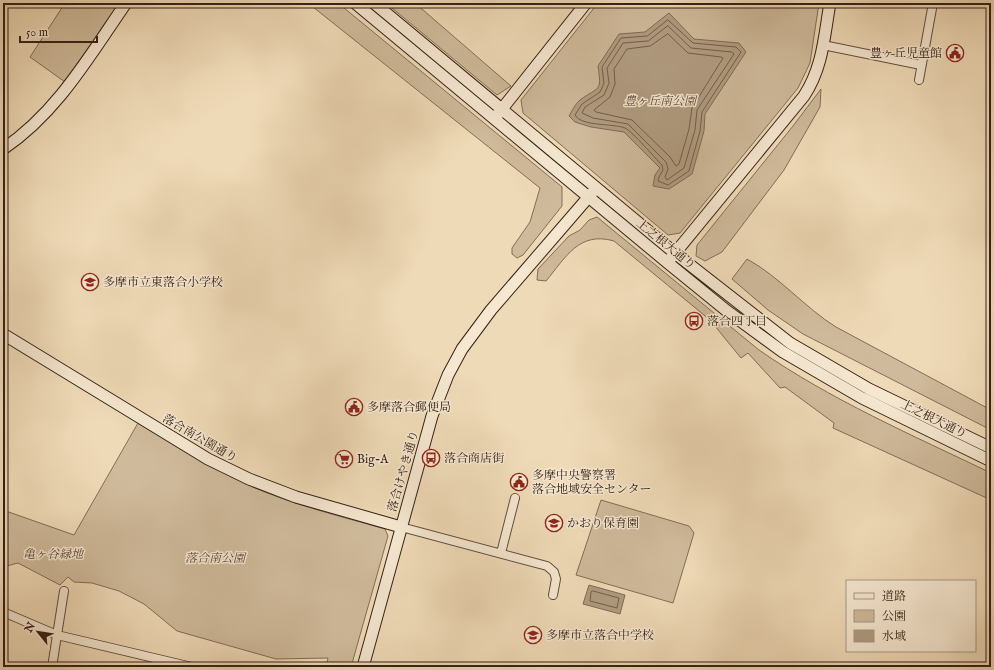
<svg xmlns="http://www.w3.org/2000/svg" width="994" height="670" font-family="'IM FELL English','Noto Serif JP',serif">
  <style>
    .green { fill: #cfba9b; stroke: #826d58 }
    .water { fill: #b09b80; stroke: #7f6a55 }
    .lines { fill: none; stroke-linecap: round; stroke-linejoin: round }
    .shore { stroke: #725e4a; stroke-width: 1 }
    .street-casing { stroke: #644e3e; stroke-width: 10 }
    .secondary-casing { stroke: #352015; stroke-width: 13 }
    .street { stroke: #f5e7d0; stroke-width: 8 }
    .secondary { stroke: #f5e7d0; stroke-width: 11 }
    .labels { text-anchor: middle; stroke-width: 3; stroke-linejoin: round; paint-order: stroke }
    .poi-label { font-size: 12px; fill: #352015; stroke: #f5e7d0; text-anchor: start }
    .park-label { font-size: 12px; font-style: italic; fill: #5c4636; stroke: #f5e7d0 }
    .street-label { font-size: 12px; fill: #352015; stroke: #f5e7d0 }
  </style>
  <rect width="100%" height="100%" fill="#efdab7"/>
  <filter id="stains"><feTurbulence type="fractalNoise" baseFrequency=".005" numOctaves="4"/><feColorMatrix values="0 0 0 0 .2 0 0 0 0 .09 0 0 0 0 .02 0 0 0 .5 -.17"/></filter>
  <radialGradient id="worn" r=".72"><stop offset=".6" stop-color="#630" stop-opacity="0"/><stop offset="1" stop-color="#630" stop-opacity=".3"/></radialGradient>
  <path class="green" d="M65 3H121L65 82 30 57Z
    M308 3H338L562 187V206L523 255 517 258 512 254V248L530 222 540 188Z
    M386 3H415L511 86 497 95Z
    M598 3H819L810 63 798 88 680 233 668 235 523 113 521 100Z
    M821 89 820 107 784 170 722 252 705 261 696 256 697 245 793 126Z
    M597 217 759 350C831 400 912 435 991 473V500L833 428 834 423 785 387 780 388 748 353 741 358 710 320 614 241C579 231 566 257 546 281L537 280 538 269 569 236 580 230 589 220Z
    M747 259C780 277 804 307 836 327L991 410V430L803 334 768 310 732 279Z
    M138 423C175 445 212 468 251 486 293 505 340 516 385 529L388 536 351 667H326L328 658 276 659 177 631 144 604 119 591 92 583 74 582 68 577 60 585 18 563 3 567V510L74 535Z
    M601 500 689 526 694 533 673 603 576 575Z"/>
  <path class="water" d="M669 13 694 39 739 43 746 52 705 114 704 131 692 174 669 189 653 186 655 175 660 168 624 132 591 127 575 122 569 116C572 111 575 104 580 100 599 86 602 93 598 66L619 34 645 32Z
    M589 585 625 595 620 614 583 604Z"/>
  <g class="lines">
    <path class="shore" d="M668 20 693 43 736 47 741 52 702 112 700 131 689 171 668 185 658 181 659 177 663 170 662 165C655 158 633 132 625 128 613 123 582 127 575 115L582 104 600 92 604 83 602 67 621 38 647 36Z
      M668 26 691 48 732 52 734 54 697 110 695 130 684 168 667 180 665 177 668 169 666 162 628 124 593 118 582 113 585 107 604 95 609 83 607 68 623 43 648 41Z
      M668 34 688 53 721 57 723 58 692 108 689 129 679 164 676 166 670 157 632 120 596 112 594 110 610 97 615 84 614 69 627 49 650 46Z
      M593 591 619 598 617 608 590 601 591 592Z"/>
    <defs>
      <path id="street" d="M823 45 921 65
        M919 80 933 3
        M401 527 547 566 554 572 556 579 553 595
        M501 553 515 498
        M3 612 57 635 192 667
        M52 667 64 591"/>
      <path id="secondary" d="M355 3 668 263 727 311 783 352 862 398 991 461
        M374 3 676 254 790 343 869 389 991 448
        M498 114 586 3
        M3 149C57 113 90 55 126 3
        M671 258 804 96C823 67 824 37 830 3
        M3 334 208 459 249 479 296 497 401 527
        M363 667 432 416 448 375 462 349 491 310 592 193"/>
    </defs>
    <use href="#street" class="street-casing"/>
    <use href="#secondary" class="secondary-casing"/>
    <use href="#street" class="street"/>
    <use href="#secondary" class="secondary"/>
  </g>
  <defs>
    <symbol id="civic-ring" viewBox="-11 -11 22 22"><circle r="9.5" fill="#f5e7d0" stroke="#8f2418" stroke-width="1.5"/><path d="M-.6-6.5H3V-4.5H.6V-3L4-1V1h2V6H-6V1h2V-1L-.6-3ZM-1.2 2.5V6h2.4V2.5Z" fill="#8f2418"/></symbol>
    <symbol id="school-ring" viewBox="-11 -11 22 22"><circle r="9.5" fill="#f5e7d0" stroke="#8f2418" stroke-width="1.5"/><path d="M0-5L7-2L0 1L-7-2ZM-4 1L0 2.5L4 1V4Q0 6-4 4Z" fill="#8f2418"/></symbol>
    <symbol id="bus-ring" viewBox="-11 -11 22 22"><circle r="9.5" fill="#f5e7d0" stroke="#8f2418" stroke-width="1.5"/><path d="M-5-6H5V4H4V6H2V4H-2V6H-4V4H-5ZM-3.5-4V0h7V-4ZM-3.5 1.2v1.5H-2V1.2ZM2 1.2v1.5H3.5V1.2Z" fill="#8f2418"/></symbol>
    <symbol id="supermarket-ring" viewBox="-11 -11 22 22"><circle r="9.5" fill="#f5e7d0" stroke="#8f2418" stroke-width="1.5"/><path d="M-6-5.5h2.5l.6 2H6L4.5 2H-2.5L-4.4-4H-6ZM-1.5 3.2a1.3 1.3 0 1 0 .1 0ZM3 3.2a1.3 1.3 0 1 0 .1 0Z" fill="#8f2418"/></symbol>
  </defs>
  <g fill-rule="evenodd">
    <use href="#civic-ring" x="945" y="43" width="20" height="20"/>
    <use href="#school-ring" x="80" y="272" width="20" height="20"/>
    <use href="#bus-ring" x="684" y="311" width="20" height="20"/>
    <use href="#civic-ring" x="344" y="397" width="20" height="20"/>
    <use href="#bus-ring" x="421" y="448" width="20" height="20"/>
    <use href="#supermarket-ring" x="334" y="449" width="20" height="20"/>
    <use href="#civic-ring" x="509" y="472" width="20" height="20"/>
    <use href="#school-ring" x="544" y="513" width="20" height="20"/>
    <use href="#school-ring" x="523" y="625" width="20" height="20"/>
  </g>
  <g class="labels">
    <g class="poi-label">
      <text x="942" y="57" text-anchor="end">豊ヶ丘児童館</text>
      <text x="103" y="286">多摩市立東落合小学校</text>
      <text x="707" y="325">落合四丁目</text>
      <text x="367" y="411">多摩落合郵便局</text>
      <text x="444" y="462">落合商店街</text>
      <text x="357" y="463">Big-A</text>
      <text x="532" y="479">多摩中央警察署<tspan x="532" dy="14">落合地域安全センター</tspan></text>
      <text x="567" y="527">かおり保育園</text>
      <text x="546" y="639">多摩市立落合中学校</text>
    </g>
    <g class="park-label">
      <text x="660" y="105">豊ヶ丘南公園</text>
      <text x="53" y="558">亀ヶ谷緑地</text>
      <text x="215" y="562">落合南公園</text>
    </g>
    <g class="street-label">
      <text transform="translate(666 244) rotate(39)" y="4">上之根大通り</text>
      <text transform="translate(934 419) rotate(26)" y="4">上之根大通り</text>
      <text transform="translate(200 438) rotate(30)" y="4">落合南公園通り</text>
      <text transform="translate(403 471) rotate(-74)" y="4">落合けやき通り</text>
    </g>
  </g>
  <rect width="994" height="670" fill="none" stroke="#efdab7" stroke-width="16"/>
  <rect x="4" y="4" width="986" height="662" fill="none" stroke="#352015" stroke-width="2"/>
  <rect x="8" y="8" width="978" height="654" fill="none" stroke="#352015"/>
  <rect x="846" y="580" width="130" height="72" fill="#f5e7d0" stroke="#a89785"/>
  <rect x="854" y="593" width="20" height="6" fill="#f5e7d0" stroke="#a89785"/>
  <text x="882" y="600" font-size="12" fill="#352015">道路</text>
  <rect x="854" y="610" width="20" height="12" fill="#cfba9b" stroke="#a89785"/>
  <text x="882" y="620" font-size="12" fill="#352015">公園</text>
  <rect x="854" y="630" width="20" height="12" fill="#b09b80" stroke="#a89785"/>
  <text x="882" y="640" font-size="12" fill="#352015">水域</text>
  <g transform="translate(38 632) rotate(300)" stroke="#f5e7d0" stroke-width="3" paint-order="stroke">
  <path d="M0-3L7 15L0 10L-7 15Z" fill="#352015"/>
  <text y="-6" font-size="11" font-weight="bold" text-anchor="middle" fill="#352015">N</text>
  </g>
  <path d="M20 36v6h77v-6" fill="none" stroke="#352015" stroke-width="2"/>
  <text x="26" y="36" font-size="12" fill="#352015" stroke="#f5e7d0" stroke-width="3" paint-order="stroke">50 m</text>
  <rect width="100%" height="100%" filter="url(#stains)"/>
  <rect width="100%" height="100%" fill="url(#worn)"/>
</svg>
